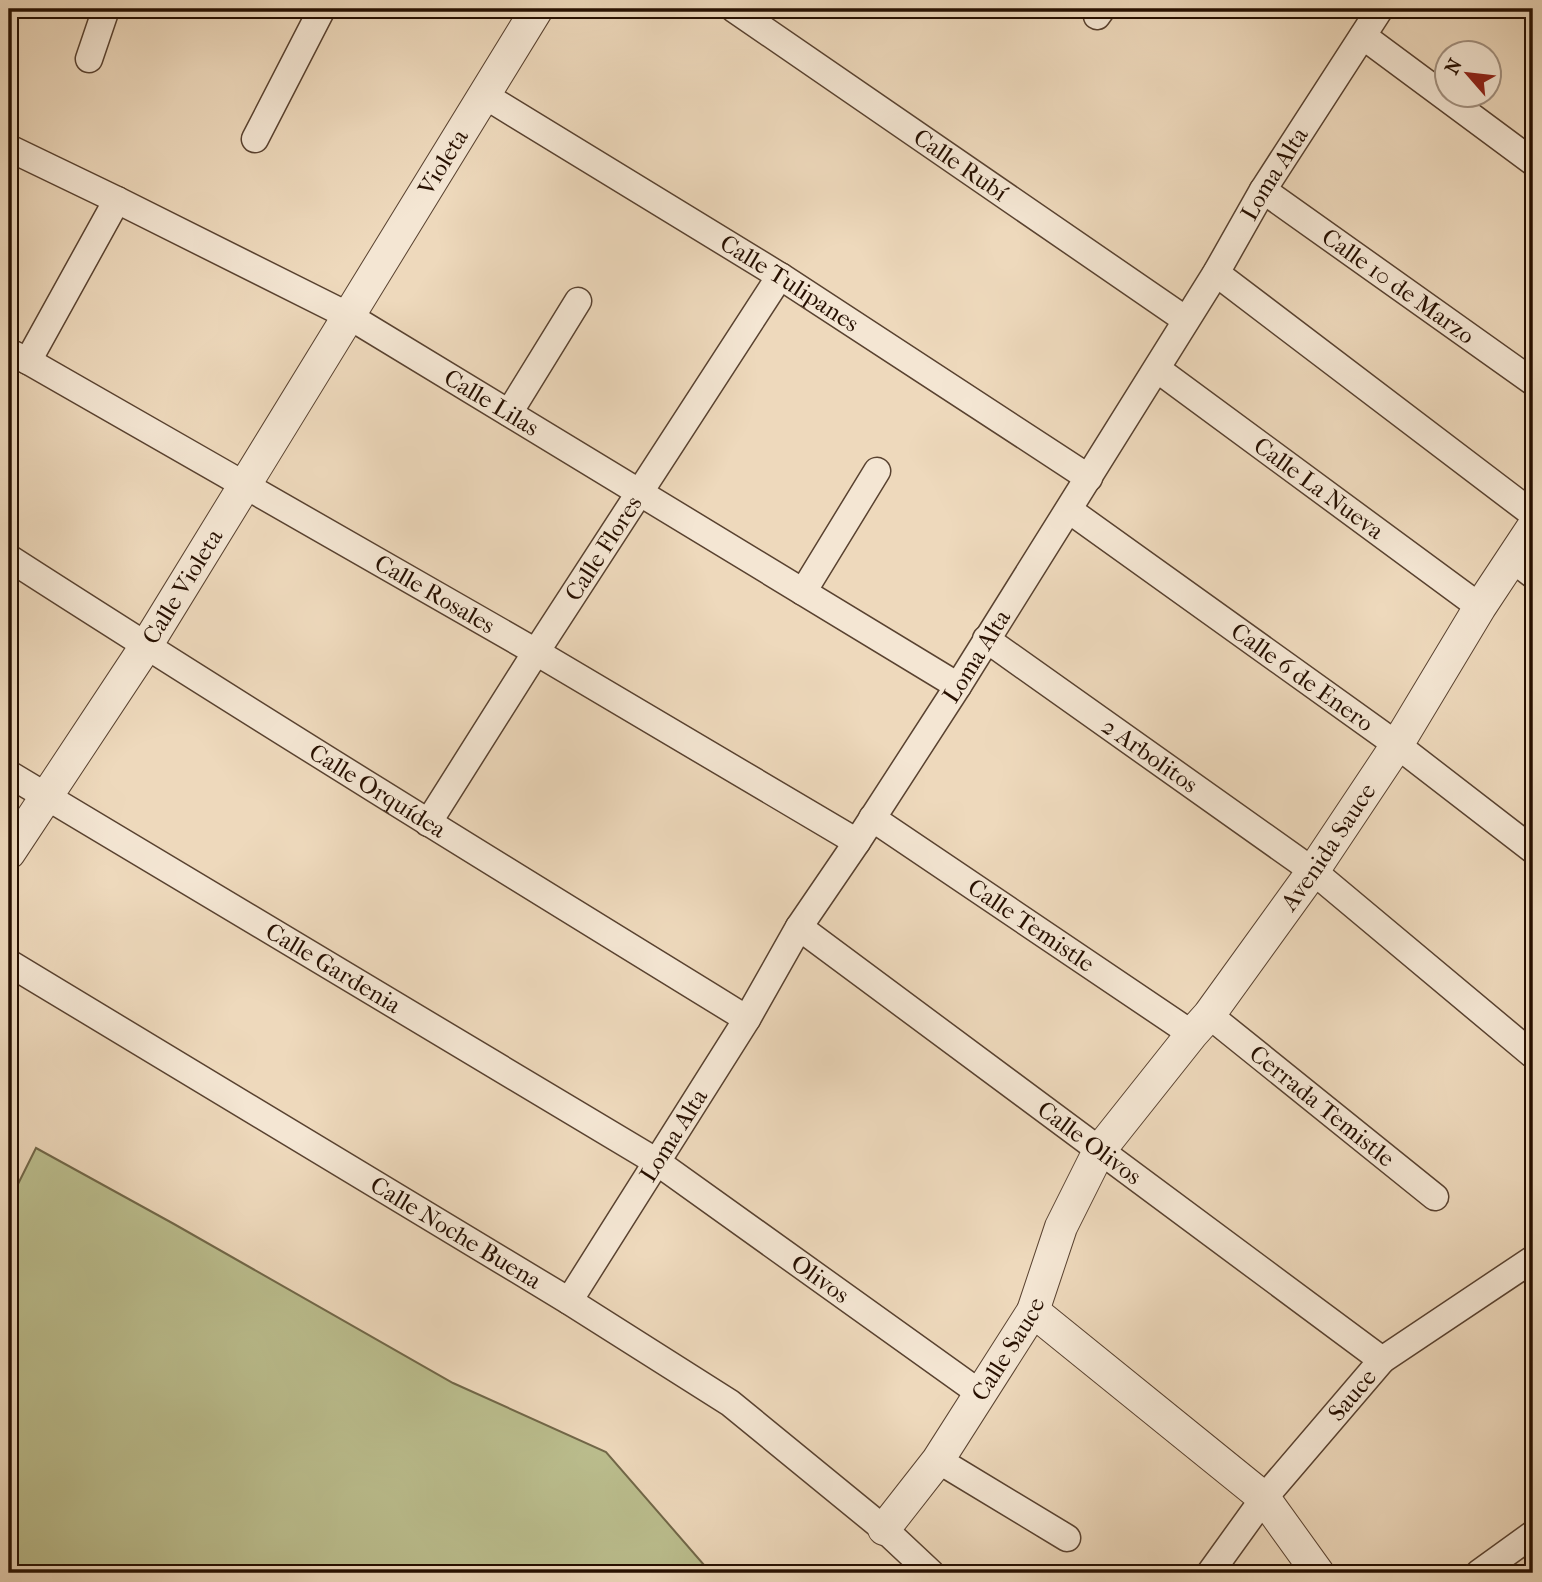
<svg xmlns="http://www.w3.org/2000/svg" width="1542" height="1582" font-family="'IM FELL French Canon',serif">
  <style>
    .green { fill: #bbbe8e; stroke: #716748; stroke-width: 2 }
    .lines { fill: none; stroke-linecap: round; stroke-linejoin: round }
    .minor-casing { stroke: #594230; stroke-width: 29 }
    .tertiary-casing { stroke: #594230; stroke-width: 34 }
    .minor { stroke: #f4e6d3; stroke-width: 26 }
    .tertiary { stroke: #f4e6d3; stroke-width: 32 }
    .labels { text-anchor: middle; stroke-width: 5; stroke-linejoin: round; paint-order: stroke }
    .street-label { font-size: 24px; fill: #271001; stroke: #f4e6d3 }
  </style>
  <rect width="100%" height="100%" fill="#eed9bc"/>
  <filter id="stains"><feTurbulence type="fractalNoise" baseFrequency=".00286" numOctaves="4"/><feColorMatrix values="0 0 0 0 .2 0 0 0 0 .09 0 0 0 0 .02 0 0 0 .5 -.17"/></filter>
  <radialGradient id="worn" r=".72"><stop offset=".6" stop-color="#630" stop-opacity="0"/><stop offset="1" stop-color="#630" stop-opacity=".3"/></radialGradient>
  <path class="green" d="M36 1148 174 1224 453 1383 606 1452 711 1573H9V1202Z"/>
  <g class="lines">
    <defs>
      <g id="minor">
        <path id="s1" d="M734 9 1186 320"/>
        <path d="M1097 16 1102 9"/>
        <path d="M1363 36 1533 162"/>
        <path d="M89 59 106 9"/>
        <path id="s2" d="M484 95 780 276 1089 478"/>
        <path d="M255 139 322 9"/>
        <path id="s3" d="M9 148 117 200 349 316 958 686"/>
        <path id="s4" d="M1263 190 1533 382"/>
        <path d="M1216 273 1533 514"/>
        <path id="s5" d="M9 352 28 361 536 652 857 842"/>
        <path d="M28 361 117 200"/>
        <path id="s6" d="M1157 369 1480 607"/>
        <path d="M509 413 578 301"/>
        <path id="s7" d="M1069 510 1397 745 1533 850"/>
        <path id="s8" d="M9 558C253 715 500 867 747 1019"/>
        <path d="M1512 559 1533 575"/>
        <path d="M803 592 877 471"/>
        <path id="s9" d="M986 639 1313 871 1533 1055"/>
        <path id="s10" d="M9 774 657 1162 981 1394"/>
        <path id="s11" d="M872 818 1192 1034"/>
        <path id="s12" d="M428 823 536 652 780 276"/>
        <path id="s13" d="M799 927 1382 1360"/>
        <path id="s14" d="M9 963 569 1301 730 1403 884 1529 931 1573"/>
        <path id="s15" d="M1209 1015 1435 1197"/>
        <path id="s16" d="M569 1301 747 1019 799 927 857 842 958 686 1216 273 1263 190 1380 9"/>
        <path d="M938 1460 1067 1538"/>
        <path id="s17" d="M1210 1573 1264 1498 1382 1360 1533 1259"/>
        <path d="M1479 1573 1533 1534"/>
      </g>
      <g id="tertiary">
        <path id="s18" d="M9 853 146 646 537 9"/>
        <path d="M1033 1311 1264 1498 1318 1573"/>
        <path id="s19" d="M884 1529 938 1460 1033 1311 1061 1227 1099 1151 1192 1034 1209 1015 1313 871 1397 745 1480 607 1533 527"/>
      </g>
    </defs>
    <use href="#minor" class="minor-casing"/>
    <use href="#tertiary" class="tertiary-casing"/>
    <use href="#minor" class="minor"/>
    <use href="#tertiary" class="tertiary"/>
  </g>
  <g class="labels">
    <g class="street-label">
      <text dy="8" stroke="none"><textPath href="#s18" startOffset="816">Violeta</textPath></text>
      <text dy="8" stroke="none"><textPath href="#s1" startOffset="275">Calle Rubí</textPath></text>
      <text dy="8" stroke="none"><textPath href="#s16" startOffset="1330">Loma Alta</textPath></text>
      <text dy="8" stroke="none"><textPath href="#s2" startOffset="359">Calle Tulipanes</textPath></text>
      <text dy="8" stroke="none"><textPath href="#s4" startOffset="166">Calle 10 de Marzo</textPath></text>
      <text dy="8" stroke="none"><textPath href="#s3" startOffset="546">Calle Lilas</textPath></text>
      <text dy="8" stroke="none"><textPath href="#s6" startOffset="201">Calle La Nueva</textPath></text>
      <text dy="8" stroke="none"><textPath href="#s12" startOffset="326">Calle Flores</textPath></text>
      <text dy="8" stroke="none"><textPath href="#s18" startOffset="318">Calle Violeta</textPath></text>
      <text dy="8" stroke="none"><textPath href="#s5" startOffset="490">Calle Rosales</textPath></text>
      <text dy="8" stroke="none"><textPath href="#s16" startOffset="763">Loma Alta</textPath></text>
      <text dy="8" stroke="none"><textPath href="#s7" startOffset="287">Calle 6 de Enero</textPath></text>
      <text dy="8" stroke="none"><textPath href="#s9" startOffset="201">2 Arbolitos</textPath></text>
      <text dy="8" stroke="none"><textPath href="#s8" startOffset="436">Calle Orquídea</textPath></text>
      <text dy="8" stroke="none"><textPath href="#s19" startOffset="819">Avenida Sauce</textPath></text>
      <text dy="8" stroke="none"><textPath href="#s11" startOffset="192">Calle Temistle</textPath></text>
      <text dy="8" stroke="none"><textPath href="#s10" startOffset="378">Calle Gardenia</textPath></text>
      <text dy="8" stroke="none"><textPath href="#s15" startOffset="145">Cerrada Temistle</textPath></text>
      <text dy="8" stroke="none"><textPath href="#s16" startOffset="196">Loma Alta</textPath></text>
      <text dy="8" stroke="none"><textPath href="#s13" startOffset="362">Calle Olivos</textPath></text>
      <text dy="8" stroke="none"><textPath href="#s14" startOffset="522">Calle Noche Buena</textPath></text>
      <text dy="8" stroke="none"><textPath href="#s10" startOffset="956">Olivos</textPath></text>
      <text dy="8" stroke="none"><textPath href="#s19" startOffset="219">Calle Sauce</textPath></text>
      <text dy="8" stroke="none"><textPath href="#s17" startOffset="228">Sauce</textPath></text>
    </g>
  </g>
  <rect width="1542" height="1582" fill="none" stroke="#eed9bc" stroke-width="35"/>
  <rect x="10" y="10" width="1521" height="1561" fill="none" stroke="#271001" stroke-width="3.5"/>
  <rect x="18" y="18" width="1507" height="1547" fill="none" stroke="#271001" stroke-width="2"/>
  <g transform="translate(1468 74) rotate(298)"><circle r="33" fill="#f4e6d3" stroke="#a2907f" stroke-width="2"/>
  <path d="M0-5L12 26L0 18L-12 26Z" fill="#8f2418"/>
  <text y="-10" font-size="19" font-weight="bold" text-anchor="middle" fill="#271001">N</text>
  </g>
  <rect width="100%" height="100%" filter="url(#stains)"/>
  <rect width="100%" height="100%" fill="url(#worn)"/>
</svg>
